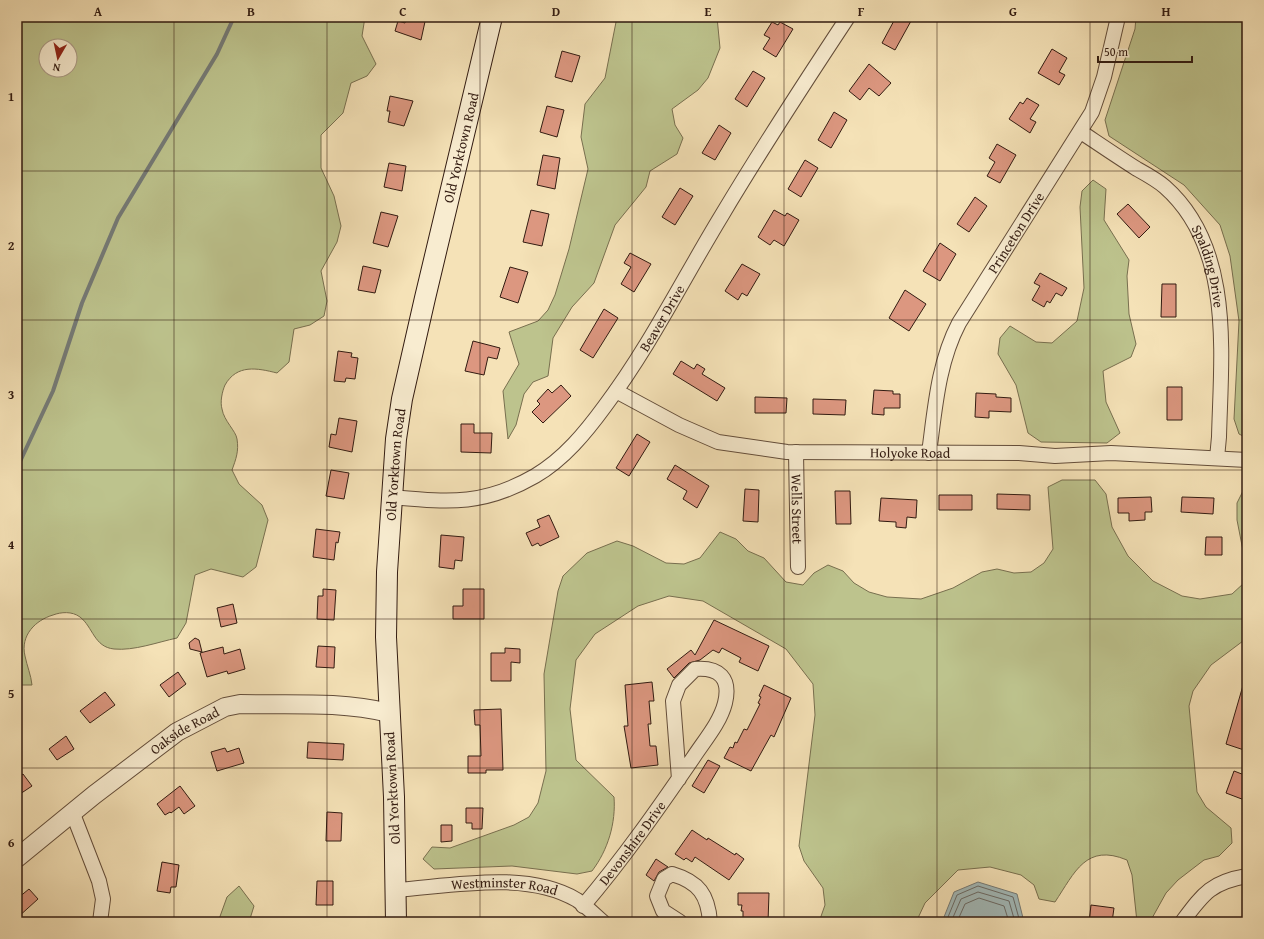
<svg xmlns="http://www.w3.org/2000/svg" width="1264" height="939" font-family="'Gentium Book Plus',serif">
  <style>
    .green { fill: #bdc38d; stroke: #786f4f; fill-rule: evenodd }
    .water { fill: #a2baba; stroke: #757a76 }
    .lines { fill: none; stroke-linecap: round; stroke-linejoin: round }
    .shore { stroke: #6a6a66; stroke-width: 1 }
    .stream { stroke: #757a76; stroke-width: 4 }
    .building { fill: #dc9780; stroke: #321b11 }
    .minor-casing { stroke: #634d3a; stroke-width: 16 }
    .tertiary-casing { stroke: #634d3a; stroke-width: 20 }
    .secondary-casing { stroke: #321b11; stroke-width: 22 }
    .minor { stroke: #f8ecd0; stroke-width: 14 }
    .tertiary { stroke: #f8ecd0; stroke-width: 18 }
    .secondary { stroke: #f8ecd0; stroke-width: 20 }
    .grid { fill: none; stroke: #321b11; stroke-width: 1; stroke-opacity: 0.55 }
    .labels { text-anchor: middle; stroke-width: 3; stroke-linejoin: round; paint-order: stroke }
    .street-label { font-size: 14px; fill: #321b11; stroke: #f8ecd0 }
    .neatline { fill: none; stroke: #321b11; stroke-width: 1.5 }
    .grid-label { font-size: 13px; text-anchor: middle; font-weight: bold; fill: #321b11 }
  </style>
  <rect width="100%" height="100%" fill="#f5e2b7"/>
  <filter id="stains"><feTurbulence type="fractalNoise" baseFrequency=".005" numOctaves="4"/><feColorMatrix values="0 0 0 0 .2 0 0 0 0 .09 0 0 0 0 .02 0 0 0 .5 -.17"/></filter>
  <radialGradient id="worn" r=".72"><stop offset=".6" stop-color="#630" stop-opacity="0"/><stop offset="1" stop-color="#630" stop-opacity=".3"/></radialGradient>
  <path class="green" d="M17 17H365L362 36 376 64 367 76 351 83 343 113 321 135V168L334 196 341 226 337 242 321 271 327 301 324 316 310 325 294 329 289 362 277 373C257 368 237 364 225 385 222 392 220 402 222 409 224 421 236 431 237 439 239 451 236 459 232 470L239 484 262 505 268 520 256 567 243 577 211 569 195 575 186 623 177 638C158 642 134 651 114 649 94 647 93 627 80 617 72 611 61 612 53 615 36 620 20 635 25 656 27 666 31 675 32 685H17ZM46 46H70V70H46Z
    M617 17H717L720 48 708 78 698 90 672 109 675 125 683 138 677 154 650 171 646 187 615 225 594 283 572 307 553 338 548 376 533 382 524 394 516 425 508 439 503 391 519 364 509 332 538 321 548 310 555 295 569 249 588 169 581 137 585 104 605 78Z
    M1136 17H1247V438L1239 434 1234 419 1239 321 1230 256 1220 225 1184 185 1109 136 1105 120 1135 29Z
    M1093 180 1106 189 1104 220 1129 260 1127 276 1129 314 1136 344 1131 357 1103 371 1106 402 1120 433 1107 443 1041 442 1028 433 1016 385 998 354 1000 338 1010 326 1036 342 1052 343 1077 321 1084 288 1080 207 1082 191Z
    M1062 480H1095L1106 494 1112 527 1128 556 1153 581 1182 596 1200 599 1232 594 1244 583 1246 566 1237 520V503L1244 489H1247V638L1211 665 1193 691 1189 706 1197 792 1206 807 1231 828 1232 843 1219 856 1204 860 1178 880 1166 893 1151 920 1137 922 1132 875 1127 860C1086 843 1075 872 1055 902L1039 899 1034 885 1021 875 990 867 958 870 925 903 918 918V922H819L825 905 823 888 804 861 799 846 815 715 813 684 786 649 703 601 669 596 638 606 595 634 576 660 570 709 576 760 614 797C616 823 608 850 592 871L577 874 512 866 434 869 423 859 432 847 450 848 514 825 529 817 538 803 546 771 544 674 558 591 563 576 587 553 617 541 633 546 666 563 684 564 700 558 720 532 736 539 748 551 764 558 786 582 803 585 814 573 828 565 843 571 854 583 869 592 887 597 921 599 953 588 982 572 997 569 1014 573 1031 572 1044 563 1053 549 1048 487Z
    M239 886 254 906 249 922H218L227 897Z"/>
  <path class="water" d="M978 882 1017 894 1024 922H942L954 892Z"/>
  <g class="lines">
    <path class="shore" d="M946 922 957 895 978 886 1013 897 1020 922
      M951 922 961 899 978 892 1009 901 1015 922
      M957 922 965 904 979 898 1004 906 1009 922"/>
    <path class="stream" d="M17 468 53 391 82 303 118 218 217 54 234 17"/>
  </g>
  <path class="building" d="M407 17H426L421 40 395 31 398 21 405 23Z
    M896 17H903L911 21 895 50 882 43Z
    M772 22 778 25 780 22 793 29 776 57 763 49 770 38 764 35Z
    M1052 49 1067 58 1059 72 1065 75 1059 85 1038 73Z
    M562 51 580 56 572 82 555 77Z
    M869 64 891 83 879 96 869 88 860 100 849 91Z
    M753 71 765 78 747 107 735 99Z
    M390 96 413 101 404 126 388 122 390 111H387Z
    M1027 98 1039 105 1030 119 1036 122 1030 133 1009 119 1020 102 1023 104Z
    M547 106 564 110 557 137 540 132Z
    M834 112 847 120 831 148 818 140Z
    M719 125 731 133 715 160 702 153Z
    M997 144 1016 155 1000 183 987 176 995 162 989 158Z
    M543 155 560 158 555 189 537 185Z
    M805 160 818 168 801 197 788 189Z
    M389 163 406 166 402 191 384 187Z
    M680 188 693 196 675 225 662 217Z
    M975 197 987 206 969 232 957 224Z
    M1128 204 1150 227 1139 238 1117 214Z
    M531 210 549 214 542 246 523 242Z
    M774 210 785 216 787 213 799 220 784 246 774 240 770 245 758 237Z
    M381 212 398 216 388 247 373 243Z
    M940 243 956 254 940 281 923 271Z
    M630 253 651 264 634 292 621 284 631 267 624 263Z
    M742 264 760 274 747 296 742 293 738 300 725 291Z
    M363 266 381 270 375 293 358 290Z
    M510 267 528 272 518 303 500 297Z
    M1040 273 1067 288 1062 296 1056 293 1050 303 1047 301 1044 307 1032 300 1040 286 1034 283Z
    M1162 284H1176V317H1161Z
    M905 290 926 304 909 331 889 318Z
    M604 309 618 318 593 358 580 350Z
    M473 341 500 348 497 359 488 357 484 375 465 371Z
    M338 351 352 353 351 357 358 358 355 379 346 378 345 382 334 381Z
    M681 361 694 369 697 364 705 369 702 374 725 388 717 401 673 374Z
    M561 385 571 396 543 423 532 412 540 404 537 401 548 389 552 393Z
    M1167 387H1182V420H1167Z
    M874 390 893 391V394H900V408H884V415L872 414Z
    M976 393 996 394V397L1011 398V412L989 411V418L975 417Z
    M755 397 787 398 786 413H755Z
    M813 399 846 400 845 415 813 414Z
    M339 418 357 421 352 452 329 447 331 434 336 435Z
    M461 424H474V433H492L491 453 461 452Z
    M637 434 650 442 629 476 616 468Z
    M675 465 709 486 697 508 683 499 687 491 667 479Z
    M331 470 349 473 344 499 326 496Z
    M745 489 759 490 758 522 743 521Z
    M835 491H850L851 524H836Z
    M997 494 1030 495V510L997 509Z
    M939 495H972V510H939Z
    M1151 497 1152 512H1145V520L1129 521V513H1118V498Z
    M1182 497 1214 498 1213 514 1181 512Z
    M881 498 917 500 916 518 907 517 906 528 896 527V522L879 521Z
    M549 515 559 537 540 546 538 543 532 546 526 533 540 527 537 520Z
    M316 529 340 532 338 543 336 542 334 560 313 557Z
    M441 535 464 537 462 561 455 560 454 569 439 567Z
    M1206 537H1222V555H1205Z
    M323 589 336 590 334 620 317 619 318 596H323Z
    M463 589H484V619H453V606H463Z
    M233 604 237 623 221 627 217 608Z
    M714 620 769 646 758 671 739 662 741 658 722 648 719 653 713 650 700 660 689 663 674 678 667 669 691 650 695 655Z
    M195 638 199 640 202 652 190 649 189 643Z
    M318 646 335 647 334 668 316 667Z
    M223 647 224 654 240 649 245 669 228 674 227 671 207 677 200 653Z
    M505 648 520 649V663L511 662V681H491V653H505Z
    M178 672 186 684 169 697 160 685Z
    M652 682 654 701H649L651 724H648L650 746H656L658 765 631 768 624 726H628L625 685Z
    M1244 682 1247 683V751L1226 744Z
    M764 685 791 698 774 737 771 735 751 771 724 758 730 747 733 748 735 742 737 743 744 729 747 730 760 704 758 703 761 697 759 696Z
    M105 692 115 705 90 723 80 711Z
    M501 709 503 770H486V773H468V756H481L480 725H475L474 710Z
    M66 736 74 749 57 760 49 749Z
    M308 742 344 744 343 760 307 758Z
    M225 748 227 752 239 748 244 763 217 771 211 752Z
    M708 760 720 766 704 793 692 786Z
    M1234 771 1247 776V801L1226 793Z
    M23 774 32 786 17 796V778Z
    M180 786 195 806 184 814 179 807 171 813 170 812 165 815 157 804Z
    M466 808H483L482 829H472V823H466Z
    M327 812 342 813 341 841H326Z
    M441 825H452V841L441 842Z
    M692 830 707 840 708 838 735 855 736 853 744 859 729 880 695 857 692 862 686 858 684 860 675 854Z
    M656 859 668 867 659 872 654 881 646 875Z
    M162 862 179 865 176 887H171L170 893 157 891Z
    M317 881H333V905H316Z
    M29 889 38 899 17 918V897L18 898Z
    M738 893H769L768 922H743V911H741L742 905H738Z
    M1091 905 1114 908 1112 922H1089Z"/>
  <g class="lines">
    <defs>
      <g id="minor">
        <path id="s1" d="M1081 132C1099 144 1118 157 1137 169 1146 174 1157 180 1165 187 1234 248 1221 355 1219 437L1217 458"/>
        <path id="s2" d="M616 391 679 425 718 442 787 452 1019 453 1055 456 1111 453 1247 460"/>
        <path id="s3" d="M796 452 798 567"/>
        <path id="s4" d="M929 453C935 409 938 363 959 323L1092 112 1104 77 1118 17"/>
        <path id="s5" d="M391 497C449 502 483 506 535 476 564 459 586 432 605 406 650 346 683 279 722 215 762 148 805 82 848 17"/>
        <path d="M73 814 99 881 103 899 100 922"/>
        <path id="s6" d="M396 890C452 886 527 870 577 900 586 906 595 915 603 922"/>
        <path id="s7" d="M583 906C623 859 658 809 693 758 704 741 720 723 725 703 731 678 719 667 695 669L679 685 673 701 679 779"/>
        <path d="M680 922 663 911 657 896 664 879 672 874C699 882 708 895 710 922"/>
        <path d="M1182 922C1203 894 1211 882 1247 876"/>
      </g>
      <g id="tertiary">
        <path id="s8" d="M17 858 94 795 177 732 225 707 240 704C290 705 340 701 389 713"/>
      </g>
      <g id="secondary">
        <path id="s9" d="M396 922 394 797 386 637 387 572 396 439 402 399 425 298 492 17"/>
      </g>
    </defs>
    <use href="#minor" class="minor-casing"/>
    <use href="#tertiary" class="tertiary-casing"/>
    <use href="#secondary" class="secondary-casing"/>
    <use href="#minor" class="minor"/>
    <use href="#tertiary" class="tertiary"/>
    <use href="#secondary" class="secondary"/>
  </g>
  <path class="grid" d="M174 17V922M327 17V922M480 17V922M632 17V922M784 17V922M937 17V922M1090 17V922M17 171H1247M17 320H1247M17 470H1247M17 619H1247M17 768H1247"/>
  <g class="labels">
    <g class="street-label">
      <text dy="5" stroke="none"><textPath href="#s9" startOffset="782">Old Yorktown Road</textPath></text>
      <text dy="5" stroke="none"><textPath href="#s4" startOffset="241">Princeton Drive</textPath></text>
      <text dy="5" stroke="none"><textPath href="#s1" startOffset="193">Spalding Drive</textPath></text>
      <text dy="5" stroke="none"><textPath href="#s5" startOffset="353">Beaver Drive</textPath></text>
      <text dy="5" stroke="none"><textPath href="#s2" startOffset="307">Holyoke Road</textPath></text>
      <text dy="5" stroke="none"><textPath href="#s9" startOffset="458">Old Yorktown Road</textPath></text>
      <text dy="5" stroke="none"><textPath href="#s3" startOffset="57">Wells Street</textPath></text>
      <text dy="5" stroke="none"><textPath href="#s8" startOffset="211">Oakside Road</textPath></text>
      <text transform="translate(392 788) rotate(-93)" y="5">Old Yorktown Road</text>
      <text dy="5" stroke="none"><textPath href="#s7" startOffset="80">Devonshire Drive</textPath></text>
      <text dy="5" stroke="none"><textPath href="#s6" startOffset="109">Westminster Road</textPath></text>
    </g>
  </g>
  <rect width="1264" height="939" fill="none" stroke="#f5e2b7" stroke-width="44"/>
  <g transform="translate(58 58) rotate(189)"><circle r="19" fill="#f8ecd0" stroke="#a99884"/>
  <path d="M0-3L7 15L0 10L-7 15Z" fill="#8f2418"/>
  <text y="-6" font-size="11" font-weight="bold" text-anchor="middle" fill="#321b11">N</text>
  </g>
  <path d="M1098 56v6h94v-6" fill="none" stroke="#321b11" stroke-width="2"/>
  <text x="1104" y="56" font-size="12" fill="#321b11" stroke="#f8ecd0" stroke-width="3" paint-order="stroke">50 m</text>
  <rect x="22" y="22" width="1220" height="895" class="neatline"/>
  <g class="grid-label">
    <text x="98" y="16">A</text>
    <text x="251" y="16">B</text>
    <text x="403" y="16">C</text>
    <text x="556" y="16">D</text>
    <text x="708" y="16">E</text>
    <text x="861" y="16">F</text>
    <text x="1013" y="16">G</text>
    <text x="1166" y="16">H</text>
    <text x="11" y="101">1</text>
    <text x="11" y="250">2</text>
    <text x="11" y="399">3</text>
    <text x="11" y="549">4</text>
    <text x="11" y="698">5</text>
    <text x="11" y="847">6</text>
  </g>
  <rect width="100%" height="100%" filter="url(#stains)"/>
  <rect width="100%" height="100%" fill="url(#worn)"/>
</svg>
